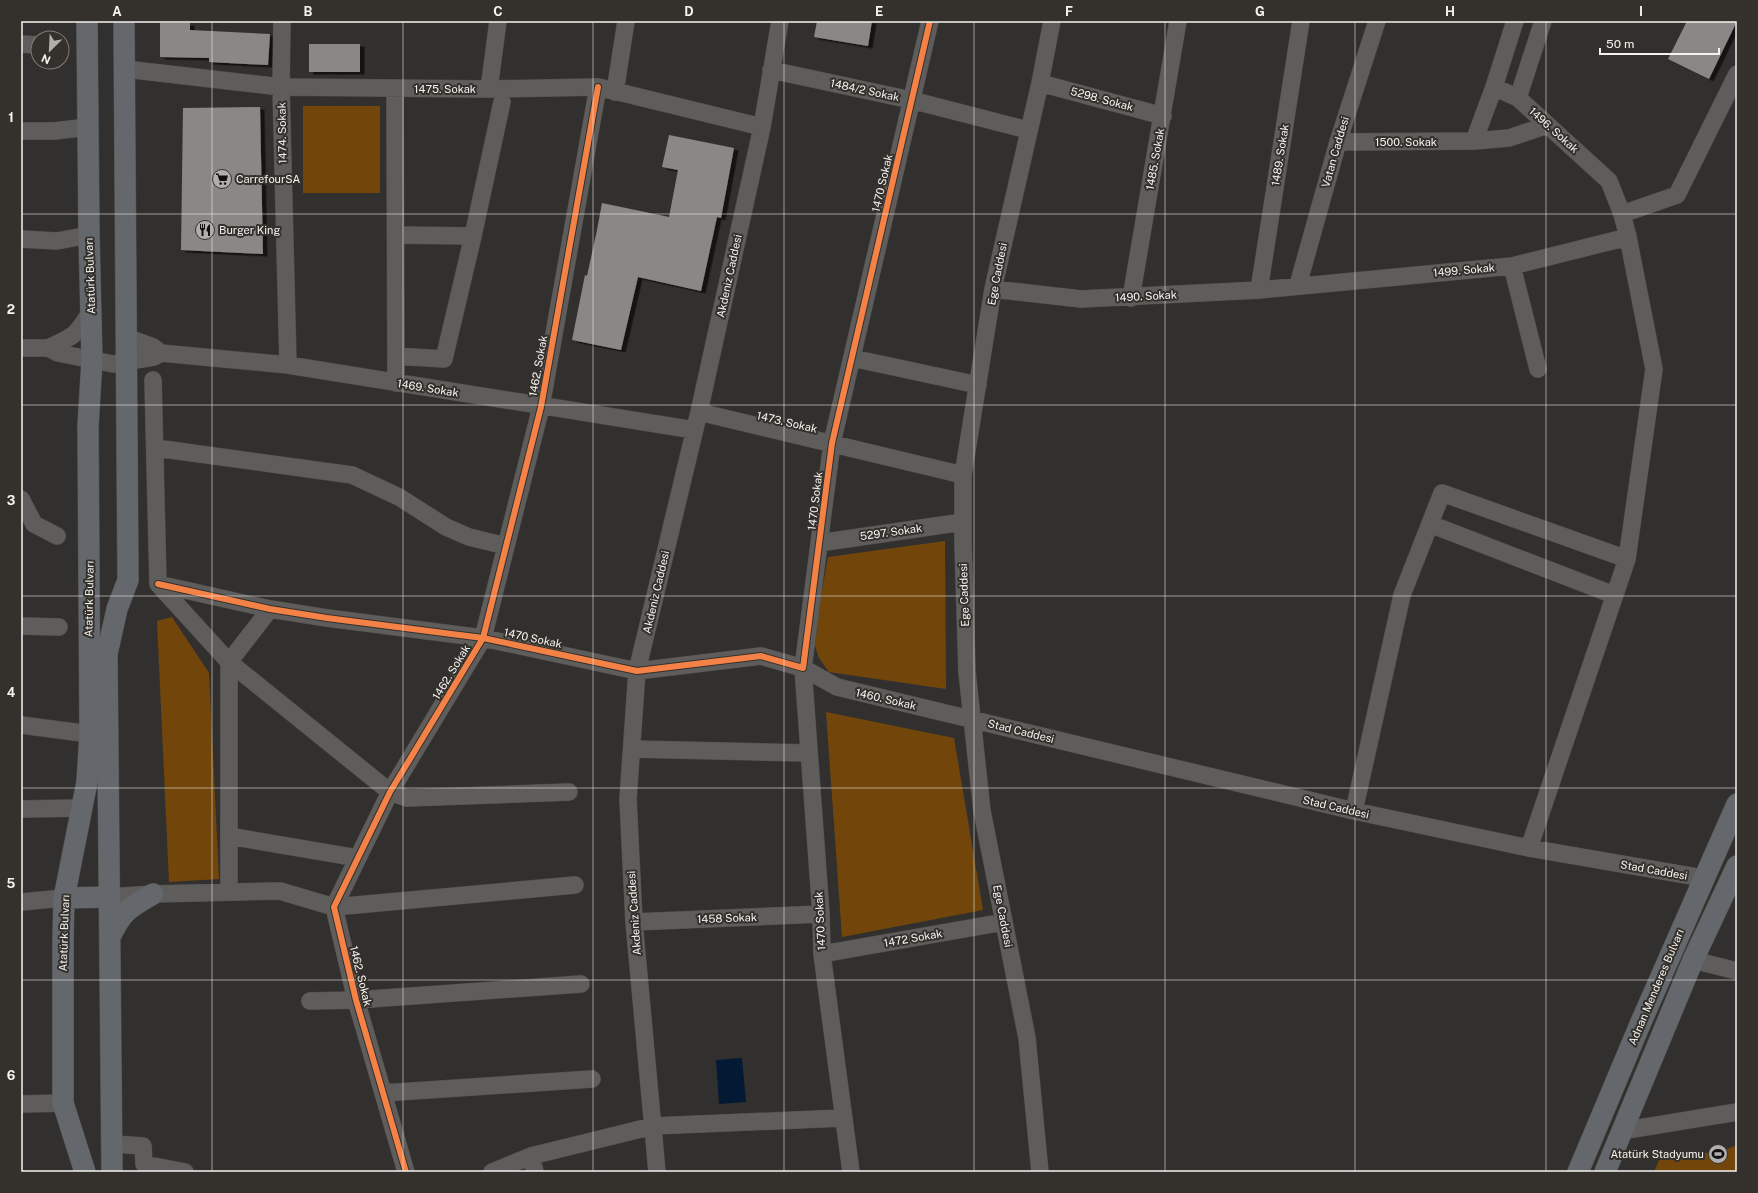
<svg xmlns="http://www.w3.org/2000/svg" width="1758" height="1193" font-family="'Public Sans',sans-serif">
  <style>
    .green { fill: #72460b }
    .water { fill: #041934 }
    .building { fill: #8a8886; filter: url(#shadow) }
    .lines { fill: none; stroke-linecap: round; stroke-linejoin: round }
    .minor-casing { stroke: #4e4d4a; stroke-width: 18 }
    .major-casing { stroke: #4e4d4a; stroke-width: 22 }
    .minor { stroke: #5f5d5b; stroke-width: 17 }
    .major { stroke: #64686c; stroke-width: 21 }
    .cycleway-casing { stroke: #34302c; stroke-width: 8 }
    .cycleway { stroke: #f48246; stroke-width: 6 }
    .grid { fill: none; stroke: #f5f3f0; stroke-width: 1; stroke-opacity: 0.55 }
    .labels { text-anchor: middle; stroke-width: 4; stroke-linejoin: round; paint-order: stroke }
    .street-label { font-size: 11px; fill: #f5f3f0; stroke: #34302c }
    .poi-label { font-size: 11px; fill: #f5f3f0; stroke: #34302c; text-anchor: start }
    .neatline { fill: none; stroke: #f5f3f0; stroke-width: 1.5 }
    .grid-label { font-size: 13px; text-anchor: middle; font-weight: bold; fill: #f5f3f0 }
  </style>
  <defs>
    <filter id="shadow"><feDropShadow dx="4.5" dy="2.5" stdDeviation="0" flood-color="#0009"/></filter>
  </defs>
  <rect width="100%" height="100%" fill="#32302e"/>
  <path class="green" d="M303 106H380V193H303Z
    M945 541 946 689 829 672 819 658 813 640 828 557Z
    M172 617 209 673 219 879 169 882 157 621Z
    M826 712 954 738 983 910 842 937Z
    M1737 1145V1172H1654L1659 1160 1725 1150Z"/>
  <path class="water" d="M742 1058 746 1102 719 1104 716 1060Z"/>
  <path class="building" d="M817 21H872L868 46 814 37Z
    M1687 21H1737L1709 79 1668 59Z
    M160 23H190V30L270 34 268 65 209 62V58L160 57Z
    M309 44H360V72H309Z
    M260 107 263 254 181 250 183 108Z
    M669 135 734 148 721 218 717 217 701 291 638 277 621 350 572 340 585 275 587 276 597 230 602 203 669 217 678 170 662 167Z"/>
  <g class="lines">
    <defs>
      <path id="minor" d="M282 21 281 87 288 365
        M21 44 38 45
        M125 69 281 87 489 89 598 87 762 127
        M771 70 911 100 1028 130
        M1040 83 1163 116
        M1494 87 1518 98 1609 181 1622 214 1628 237 1654 369 1627 559 1529 848
        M395 88 396 383
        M489 89 498 21
        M615 92 626 21
        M1518 98 1543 21
        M21 131H54L88 127
        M1474 141 1494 87 1515 21
        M1338 142 1474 141 1509 138 1548 125
        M1622 214 1677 195 1737 74
        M396 235 473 236
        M21 239 57 241 89 235
        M1512 266 1538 369
        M1298 285 1338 142 1377 21
        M993 289 1081 299 1259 290 1512 266 1628 237
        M1259 290 1301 21
        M1131 298 1178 21
        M126 337 153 347 161 353 288 365 694 430
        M21 348H48L58 353 113 364 154 357 161 353
        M48 348C75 336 77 335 92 309
        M396 356 444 359 473 236 502 102
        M852 358 978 385
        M153 380 158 584 229 662 390 792 407 798 569 792
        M699 412 963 475
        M156 448 352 475 399 497 446 527 469 537 506 546
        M21 499 34 524 57 536
        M1430 524 1614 595
        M819 543 963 522
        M158 584 270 609 327 618 483 638 637 671 761 656 803 668 832 443 930 21
        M21 626 59 627
        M803 668 837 687 1354 811 1529 848 1703 878
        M803 668 821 914 822 954 851 1172
        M21 725 90 734
        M632 749 809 753
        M21 809 80 808
        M1354 811 1402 595 1442 493 1627 559
        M229 836 358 858
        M229 891V662L270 609
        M109 897 153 894 280 891 334 907 575 885
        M21 902 64 898
        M634 922 821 914
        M822 954 1004 922
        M1693 960 1737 971
        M310 1001 356 1000 581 984
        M383 1093 592 1079
        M21 1104 63 1103
        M1621 1131 1737 1112
        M113 1144 143 1146 144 1164 185 1172
        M531 1156 535 1172
        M406 1172 356 1000 334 907 390 792 483 638 541 407 598 87
        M492 1172 531 1156 653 1126 842 1118
        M657 1172 634 922 628 799 637 671 699 412 762 127 780 21
        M1040 1172 1027 1038 982 811 967 672 963 543V475L993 289 1040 83 1052 21"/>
      <path id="major" d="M64 898 109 897
        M110 937C123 910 128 909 153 894
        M85 1172 63 1103V939L64 898 87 782 90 734 88 426 92 360 89 235 87 21
        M112 1172 107 654 117 609 128 580 124 21
        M1578 1172 1641 1022 1737 804
        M1605 1172 1693 960 1737 866"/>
    </defs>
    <use href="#minor" class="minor-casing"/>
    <use href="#major" class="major-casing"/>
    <use href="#minor" class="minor"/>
    <use href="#major" class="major"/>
    <defs>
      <path id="cycleway" d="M158 584 270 609 327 618 483 638 637 671 761 656 803 668 832 443 930 21
        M406 1172 356 1000 334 907 390 792 483 638 541 407 598 87"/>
    </defs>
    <use href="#cycleway" class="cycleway-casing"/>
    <use href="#cycleway" class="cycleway"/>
  </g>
  <path class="grid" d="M212 21V1172M403 21V1172M593 21V1172M784 21V1172M974 21V1172M1165 21V1172M1355 21V1172M1546 21V1172M21 214H1737M21 405H1737M21 596H1737M21 788H1737M21 980H1737"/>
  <defs>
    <symbol id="supermarket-disc" viewBox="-11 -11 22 22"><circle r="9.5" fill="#b1afac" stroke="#34302c"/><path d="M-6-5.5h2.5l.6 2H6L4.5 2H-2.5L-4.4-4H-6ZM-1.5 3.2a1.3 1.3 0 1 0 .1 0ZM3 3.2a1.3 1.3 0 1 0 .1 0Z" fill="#111"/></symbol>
    <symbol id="restaurant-disc" viewBox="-11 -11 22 22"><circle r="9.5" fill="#b1afac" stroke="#34302c"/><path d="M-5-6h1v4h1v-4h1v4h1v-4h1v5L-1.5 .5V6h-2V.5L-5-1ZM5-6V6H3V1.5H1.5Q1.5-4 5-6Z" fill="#111"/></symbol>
    <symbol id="stadium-disc" viewBox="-11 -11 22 22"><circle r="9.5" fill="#b1afac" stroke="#34302c"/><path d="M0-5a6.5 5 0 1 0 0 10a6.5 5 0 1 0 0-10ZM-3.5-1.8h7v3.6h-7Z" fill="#111"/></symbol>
  </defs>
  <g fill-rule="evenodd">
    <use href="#supermarket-disc" x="211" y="168" width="22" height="22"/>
    <use href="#restaurant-disc" x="194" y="219" width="22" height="22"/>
    <use href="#stadium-disc" x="1707" y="1143" width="22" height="22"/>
  </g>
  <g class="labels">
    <g class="street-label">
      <text x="445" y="93">1475. Sokak</text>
      <text transform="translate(865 90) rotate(12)" y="4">1484/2 Sokak</text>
      <text transform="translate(1102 99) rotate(15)" y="4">5298. Sokak</text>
      <text transform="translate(1554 130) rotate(42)" y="4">1496. Sokak</text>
      <text transform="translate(282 133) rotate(-91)" y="4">1474. Sokak</text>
      <text x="1406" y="146">1500. Sokak</text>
      <text transform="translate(1335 152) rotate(-74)" y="4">Vatan Caddesi</text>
      <text transform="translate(1280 155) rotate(-81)" y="4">1489. Sokak</text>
      <text transform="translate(1155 159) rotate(-80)" y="4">1485. Sokak</text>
      <text transform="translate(882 183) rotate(-77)" y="4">1470 Sokak</text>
      <text transform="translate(1464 270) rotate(-5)" y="4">1499. Sokak</text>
      <text transform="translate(997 274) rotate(-79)" y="4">Ege Caddesi</text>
      <text transform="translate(90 276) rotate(-92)" y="4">Atatürk Bulvarı</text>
      <text transform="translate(729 276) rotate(-78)" y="4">Akdeniz Caddesi</text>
      <text transform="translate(1146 296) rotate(-3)" y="4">1490. Sokak</text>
      <text transform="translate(538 366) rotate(-80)" y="4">1462. Sokak</text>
      <text transform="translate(428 388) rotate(9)" y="4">1469. Sokak</text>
      <text transform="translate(787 422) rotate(13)" y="4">1473. Sokak</text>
      <text transform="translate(815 501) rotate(-83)" y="4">1470 Sokak</text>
      <text transform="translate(891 532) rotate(-8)" y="4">5297. Sokak</text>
      <text transform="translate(656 592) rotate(-77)" y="4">Akdeniz Caddesi</text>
      <text transform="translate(964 595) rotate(-92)" y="4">Ege Caddesi</text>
      <text transform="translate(89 599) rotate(-89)" y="4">Atatürk Bulvarı</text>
      <text transform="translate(533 638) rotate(12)" y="4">1470 Sokak</text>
      <text transform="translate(451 672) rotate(-59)" y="4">1462. Sokak</text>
      <text transform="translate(886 699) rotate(13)" y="4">1460. Sokak</text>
      <text transform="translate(1021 731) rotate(14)" y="4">Stad Caddesi</text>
      <text transform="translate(1336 807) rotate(13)" y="4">Stad Caddesi</text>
      <text transform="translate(1654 870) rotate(10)" y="4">Stad Caddesi</text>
      <text transform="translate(634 913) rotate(-94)" y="4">Akdeniz Caddesi</text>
      <text transform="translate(1003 916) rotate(79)" y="4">Ege Caddesi</text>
      <text transform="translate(727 918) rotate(-2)" y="4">1458 Sokak</text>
      <text transform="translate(820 921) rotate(-93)" y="4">1470 Sokak</text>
      <text transform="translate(64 933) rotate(-88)" y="4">Atatürk Bulvarı</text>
      <text transform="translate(913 938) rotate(-10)" y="4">1472 Sokak</text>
      <text transform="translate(361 976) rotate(76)" y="4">1462. Sokak</text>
      <text transform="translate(1656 987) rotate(-67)" y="4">Adnan Menderes Bulvarı</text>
    </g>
    <g class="poi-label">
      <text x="236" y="183">CarrefourSA</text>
      <text x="219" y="234">Burger King</text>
      <text x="1704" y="1158" text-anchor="end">Atatürk Stadyumu</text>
    </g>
  </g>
  <rect width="1758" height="1193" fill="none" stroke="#34302c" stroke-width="44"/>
  <g transform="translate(50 50) rotate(204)"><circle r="19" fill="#34302c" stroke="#817e7a"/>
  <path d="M0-3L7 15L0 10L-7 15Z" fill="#b1afac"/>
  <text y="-6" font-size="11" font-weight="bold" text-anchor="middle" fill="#f5f3f0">N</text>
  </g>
  <path d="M1600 48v6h119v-6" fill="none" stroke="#f5f3f0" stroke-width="2"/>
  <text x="1606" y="48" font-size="12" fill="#f5f3f0" stroke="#34302c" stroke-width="3" paint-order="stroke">50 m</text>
  <rect x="22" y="22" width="1714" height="1149" class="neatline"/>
  <g class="grid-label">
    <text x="117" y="16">A</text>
    <text x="308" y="16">B</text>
    <text x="498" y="16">C</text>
    <text x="689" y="16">D</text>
    <text x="879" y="16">E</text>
    <text x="1069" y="16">F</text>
    <text x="1260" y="16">G</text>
    <text x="1450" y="16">H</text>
    <text x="1641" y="16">I</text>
    <text x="11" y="122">1</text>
    <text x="11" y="314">2</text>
    <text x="11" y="505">3</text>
    <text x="11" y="697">4</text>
    <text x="11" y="888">5</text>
    <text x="11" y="1080">6</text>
  </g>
</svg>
